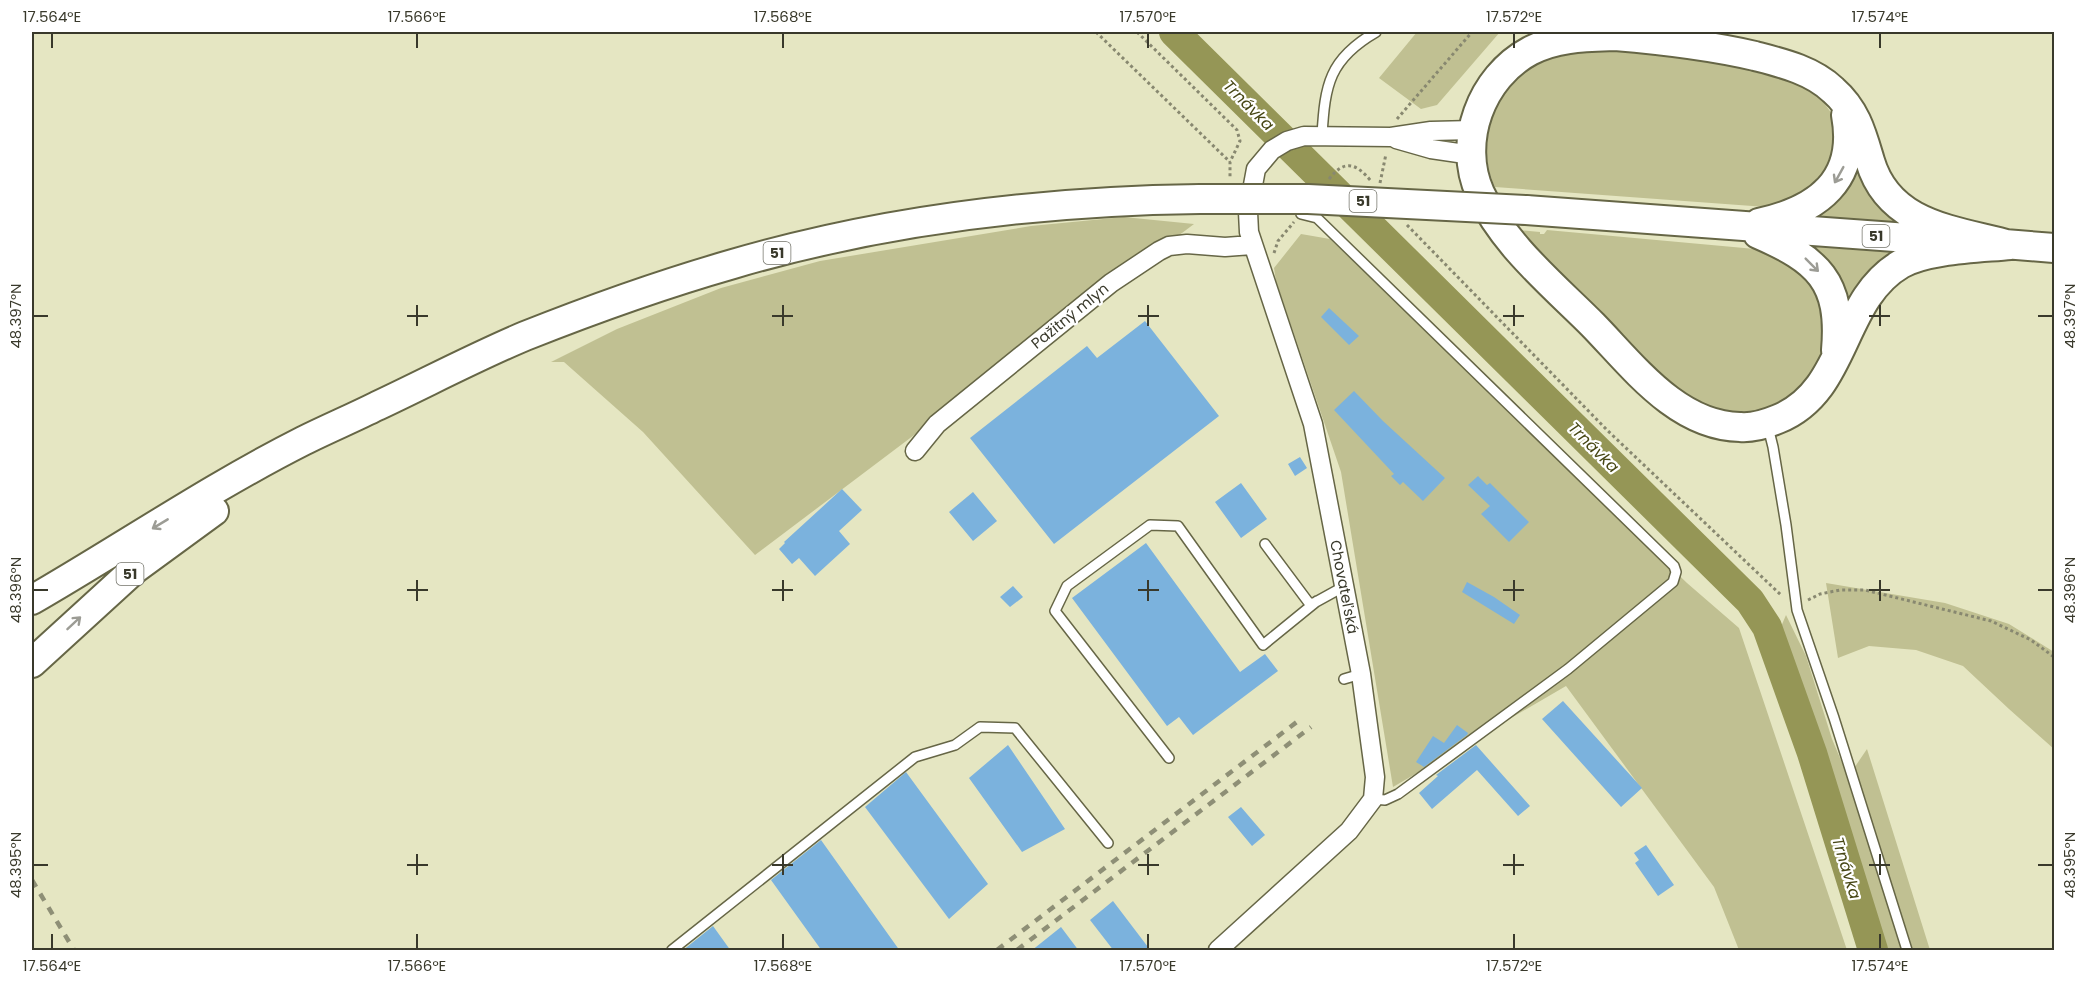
<svg xmlns="http://www.w3.org/2000/svg" width="2086" height="982" font-family="Poppins,sans-serif">
  <style>
    .green { fill: #c0c092 }
    .lines { fill: none; stroke-linecap: round; stroke-linejoin: round }
    .river { stroke: #959656; stroke-width: 30 }
    .building { fill: #7bb2dd }
    .lane-casing { stroke: #666646; stroke-width: 12 }
    .street-casing { stroke: #666646; stroke-width: 21 }
    .primary-casing { stroke: #666646; stroke-width: 32 }
    .path { stroke: #888870; stroke-width: 3; stroke-dasharray: 3 3; stroke-linecap: butt }
    .lane { stroke: #fff; stroke-width: 9 }
    .street { stroke: #fff; stroke-width: 18 }
    .primary { stroke: #fff; stroke-width: 28 }
    .rail { stroke: #8e8f76; stroke-width: 4.5; stroke-dasharray: 8 8; stroke-linecap: butt }
    .primary-bridge-casing { stroke: #666646; stroke-width: 32; stroke-linecap: butt }
    .primary-bridge { stroke: #fff; stroke-width: 28 }
    .oneway { stroke: #9c9c95 }
    .ticks { fill: none; stroke: #39392b; stroke-width: 2 }
    .labels { text-anchor: middle; stroke-width: 4.5; stroke-linejoin: round; paint-order: stroke }
    .shield { fill: #fff; stroke: #74746b; stroke-width: 1.5 }
    .shield-label { font-size: 14px; font-weight: bold; fill: #39392b }
    .street-label { font-size: 15px; fill: #39392b; stroke: #fff }
    .water-label { font-size: 16px; font-style: italic; fill: #464614; stroke: #fff }
    .neatline { fill: none; stroke: #39392b; stroke-width: 2 }
    .ticks-label { font-size: 15px; text-anchor: middle; fill: #39392b }
  </style>
  <rect width="100%" height="100%" fill="#e5e6c2"/>
  <path class="green" d="M1417 32H1500L1437 105 1421 109 1379 78Z
    M1600 48 1723 59 1793 81 1821 99 1835 118 1840 136 1828 177 1792 202 1766 207 1495 187C1475 146 1494 89 1533 65 1553 53 1578 51 1600 48Z
    M1857 154 1901 223 1809 216Z
    M1124 217 1194 224 755 555 643 432 564 362H551L617 329 721 288 820 261 1031 226Z
    M1517 230 1540 232V234H1544L1547 230 1766 250 1808 275 1828 320 1822 354 1801 390 1774 407 1743 415 1708 412 1674 393Z
    M1301 234 1330 239 1687 583 1739 628 1847 950H1739L1714 887 1566 686 1393 787 1341 472 1276 281 1274 268Z
    M1805 246 1904 253 1846 317Z
    M1826 583 1945 603 2009 624 2054 652V749L2009 709 1963 666 1916 650 1869 646 1838 658Z
    M1786 615 1806 656 1832 739 1848 777 1867 749 1930 950H1886L1839 792 1780 629Z"/>
  <g class="lines">
    <path class="river" d="M1174 32 1750 601 1767 627 1812 753 1873 950"/>
  </g>
  <path class="building" d="M1329 308 1359 336 1349 345 1321 317Z
    M1145 321 1219 416 1054 544 970 438 1087 346 1097 358Z
    M1354 391 1383 421 1445 478 1423 501 1403 482 1400 485 1391 476 1394 474 1334 410Z
    M1300 457 1307 468 1295 476 1288 464Z
    M1478 476 1487 485 1490 483 1529 522 1509 542 1481 514 1490 506 1468 485Z
    M1241 483 1267 519 1241 538 1215 502Z
    M842 489 862 510 839 531 850 544 815 576 799 558 792 564 779 549 785 543 784 542Z
    M973 492 997 521 973 541 949 512Z
    M1146 543 1240 672 1265 654 1278 671 1193 735 1179 717 1167 726 1072 598Z
    M1467 582 1494 597 1520 615 1514 624 1462 592Z
    M1013 586 1023 597 1010 607 1000 597Z
    M1563 701 1642 788 1621 807 1542 719Z
    M1457 725 1468 733 1467 735 1424 767 1416 762 1433 736 1444 743Z
    M1008 745 1065 829 1022 852 969 778Z
    M1476 745 1530 806 1518 816 1477 770 1432 809 1419 793 1438 776 1436 775Z
    M906 772 988 884 949 919 865 807Z
    M1241 807 1265 835 1252 846 1228 817Z
    M821 840 900 951H822L771 880Z
    M1646 845 1674 885 1658 896 1635 863 1639 860 1634 853Z
    M1113 901 1151 951H1114L1090 920Z
    M713 926 731 951H682Z
    M1061 927 1079 951H1031Z"/>
  <g class="lines">
    <defs>
      <path id="lane" d="M1322 135C1325 85 1329 59 1376 32
        M1301 214 1317 218 1674 566 1676 572 1673 582 1568 669 1398 794 1385 800 1373 799
        M1768 427 1773 447 1786 525 1797 610 1834 718 1907 950
        M1265 544 1309 603H1314L1343 587
        M1344 679 1361 674
        M1169 758 1055 611 1067 586 1150 525 1178 526 1263 645 1317 601
        M672 950 915 757 955 745 980 727 1015 728 1108 843"/>
      <path id="street" d="M1396 139 1431 149 1472 155
        M915 451 937 424 1111 283 1159 251 1169 246 1187 244 1225 247 1252 245
        M1218 950 1349 831 1373 799 1375 777 1361 674 1313 424 1249 232 1248 212 1256 169 1272 150 1287 141 1304 136 1391 137 1431 131 1473 130"/>
      <path id="primary" d="M1615 36C1663 40 1708 45 1755 56 1782 63 1812 70 1833 90 1856 110 1862 134 1870 161 1889 226 1955 230 2010 245 1980 248 1927 249 1901 264 1839 300 1848 391 1778 419 1766 424 1752 428 1740 427 1677 426 1633 366 1593 325 1553 285 1504 245 1480 193 1457 142 1481 77 1530 51 1556 37 1587 37 1615 36Z
        M1526 210 1949 241
        M1759 223C1818 210 1858 180 1846 115
        M1758 234C1818 260 1842 281 1836 350
        M1992 243 2054 248
        M32 600C122 548 210 488 303 441 327 429 353 418 377 406 426 383 475 357 525 336 593 309 663 284 733 264 883 220 1044 201 1200 199
        M32 663 136 568 214 511"/>
    </defs>
    <use href="#lane" class="lane-casing"/>
    <use href="#street" class="street-casing"/>
    <use href="#primary" class="primary-casing"/>
    <path class="path" d="M1096 32 1230 162
      M1137 32 1237 130 1240 141 1230 162V177
      M1397 119 1472 32
      M1329 179C1344 160 1355 162 1371 181
      M1380 183 1386 154
      M1407 225 1607 430 1782 596
      M1274 253 1278 241 1294 222
      M1808 600 1820 594 1840 590H1865L1991 621 2031 640 2054 657"/>
    <use href="#lane" class="lane"/>
    <use href="#street" class="street"/>
    <use href="#primary" class="primary"/>
    <path class="rail" d="M32 880 74 950
      M997 950 1302 718
      M1017 950 1311 727"/>
    <defs>
      <path id="primary-bridge" d="M1200 199H1308L1526 210"/>
    </defs>
    <use href="#primary-bridge" class="primary-bridge-casing"/>
    <use href="#primary-bridge" class="primary-bridge"/>
  </g>
  <defs><path id="oneway-shaft" d="M-6 0H5M1.5-3L5.5 0L1.5 3" fill="none" stroke-width="1.6" stroke-linecap="round" stroke-linejoin="round" transform="scale(1.5)"/></defs>
  <g class="oneway">
    <use href="#oneway-shaft" transform="translate(1839 175) rotate(119)"/>
    <use href="#oneway-shaft" transform="translate(1812 265) rotate(45)"/>
    <use href="#oneway-shaft" transform="translate(160 524) rotate(149)"/>
    <use href="#oneway-shaft" transform="translate(74 623) rotate(-43)"/>
  </g>
  <path class="ticks" d="M52 33V48M417 33V48M783 33V48M1148 33V48M1514 33V48M1880 33V48M417 305V326M783 305V326M1148 305V326M1514 305V326M1880 305V326M33 316H48M407 316H428M772 316H793M1138 316H1159M1503 316H1524M1869 316H1890M2038 316H2053M417 580V601M783 580V601M1148 580V601M1514 580V601M1880 580V601M33 590H48M407 590H428M772 590H793M1138 590H1159M1503 590H1524M1869 590H1890M2038 590H2053M417 854V875M783 854V875M1148 854V875M1514 854V875M1880 854V875M33 865H48M407 865H428M772 865H793M1138 865H1159M1503 865H1524M1869 865H1890M2038 865H2053M52 934V949M417 934V949M783 934V949M1148 934V949M1514 934V949M1880 934V949"/>
  <g class="labels">
    <g class="shield">
      <rect x="1349.5" y="190" width="27" height="22" rx="4.5"/>
      <rect x="1862.5" y="225" width="27" height="22" rx="4.5"/>
      <rect x="763.5" y="242" width="27" height="22" rx="4.5"/>
      <rect x="116.5" y="563" width="27" height="22" rx="4.5"/>
    </g>
    <g class="shield-label">
      <text x="1363" y="206">51</text>
      <text x="1876" y="241">51</text>
      <text x="777" y="258">51</text>
      <text x="130" y="579">51</text>
    </g>
    <g class="street-label">
      <text transform="translate(1070 316) rotate(-39)" y="5">Pažitný mlyn</text>
      <text transform="translate(1344 587) rotate(79)" y="5">Chovateľská</text>
    </g>
    <g class="water-label">
      <text transform="translate(1249 105) rotate(45)" y="6">Trnávka</text>
      <text transform="translate(1594 447) rotate(45)" y="6">Trnávka</text>
      <text transform="translate(1847 868) rotate(73)" y="6">Trnávka</text>
    </g>
  </g>
  <rect width="2086" height="982" fill="none" stroke="#ffffff" stroke-width="66"/>
  <rect x="33" y="33" width="2020" height="916" class="neatline"/>
  <g class="ticks-label">
    <text x="52" y="22">17.564°E</text>
    <text x="417" y="22">17.566°E</text>
    <text x="783" y="22">17.568°E</text>
    <text x="1148" y="22">17.570°E</text>
    <text x="1514" y="22">17.572°E</text>
    <text x="1880" y="22">17.574°E</text>
    <text transform="translate(16 316) rotate(-90)" y="5">48.397°N</text>
    <text transform="translate(2070 316) rotate(-90)" y="5">48.397°N</text>
    <text transform="translate(16 590) rotate(-90)" y="5">48.396°N</text>
    <text transform="translate(2070 590) rotate(-90)" y="5">48.396°N</text>
    <text transform="translate(16 865) rotate(-90)" y="5">48.395°N</text>
    <text transform="translate(2070 865) rotate(-90)" y="5">48.395°N</text>
    <text x="52" y="971">17.564°E</text>
    <text x="417" y="971">17.566°E</text>
    <text x="783" y="971">17.568°E</text>
    <text x="1148" y="971">17.570°E</text>
    <text x="1514" y="971">17.572°E</text>
    <text x="1880" y="971">17.574°E</text>
  </g>
</svg>
